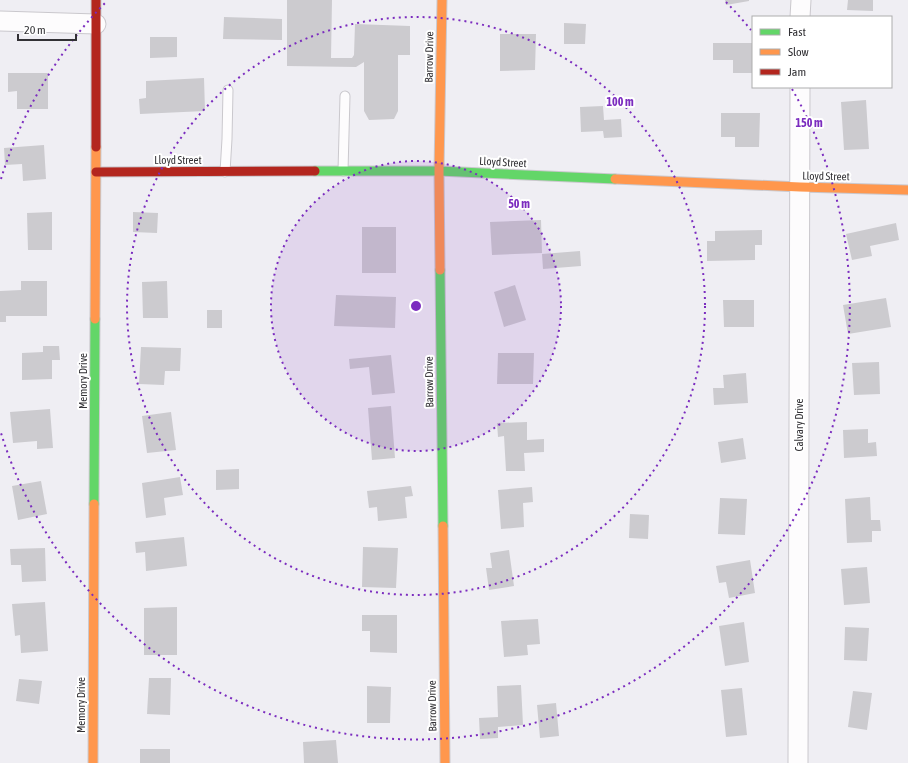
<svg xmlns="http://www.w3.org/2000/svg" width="908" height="763" font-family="'Asap Condensed',sans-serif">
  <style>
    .building { fill: #cccbcf }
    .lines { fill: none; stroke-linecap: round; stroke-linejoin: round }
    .lane-casing { stroke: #cac8cd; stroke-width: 11 }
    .street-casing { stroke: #cac8cd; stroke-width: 21 }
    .fast-casing { stroke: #cac8cd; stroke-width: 11 }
    .slow-casing { stroke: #cac8cd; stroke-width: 11 }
    .jam-casing { stroke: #cac8cd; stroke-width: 11 }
    .lane { stroke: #fdfcfd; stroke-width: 9 }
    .street { stroke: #fdfcfd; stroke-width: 19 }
    .fast { stroke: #63d668; stroke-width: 9 }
    .slow { stroke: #ff974d; stroke-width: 9 }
    .jam { stroke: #b3261e; stroke-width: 9 }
    .ring { fill: none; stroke: #7b2cbf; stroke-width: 2; stroke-dasharray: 2 4 }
    .labels { text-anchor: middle; stroke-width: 4; stroke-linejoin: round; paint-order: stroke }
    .street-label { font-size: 11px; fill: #323135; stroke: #fff }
    .centre { fill: #7b2cbf; stroke: #fff; stroke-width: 2 }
    .ring-label { font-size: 12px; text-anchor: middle; font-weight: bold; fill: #7b2cbf; stroke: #fff; stroke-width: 4; stroke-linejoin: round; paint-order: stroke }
  </style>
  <rect width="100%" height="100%" fill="#efeef3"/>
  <path class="building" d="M287 0H332L331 58H352L354 55 355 24 410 26V55H398V111L394 119 369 120 364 111V62L356 67 287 66Z
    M725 0H749V1L726 5Z
    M848 0H873V11L847 10Z
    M224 17 282 19V40L223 39Z
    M564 23 586 24 585 44H564Z
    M500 34H536L535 70 500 71Z
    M150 37H177V57L150 58Z
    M713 43H753V73H733V60H713Z
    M8 73H48V109H17V91L8 92Z
    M204 78 205 111 140 114 139 99 146 98V81Z
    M866 100 869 149 844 150 841 102Z
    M603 106 604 120 621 119 622 137 604 138 603 131 581 132 580 107Z
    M721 113H760L759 147H735V137H721Z
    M44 145 46 179 23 181 22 164 5 165 4 148Z
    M52 212V250H28L27 213Z
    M133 212 158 213 157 233 133 232Z
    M541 220 542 253 492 255 490 222Z
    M896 223 899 240 870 246 872 256 852 260 846 234Z
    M362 227H396V273H362Z
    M762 230V245H755V260L707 261V241H715V231Z
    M580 251 581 266 543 269 542 254Z
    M21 281H47V316H6V322H0V291L21 290Z
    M167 281 168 318H143L142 282Z
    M515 285 526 320 504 327 494 292Z
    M336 295 396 297 395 328 334 326Z
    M886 298 891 327 848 334 843 305Z
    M723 300H754V327H724Z
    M207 310H222V328H207Z
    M43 346H59L60 360H52V379L22 380V353L43 352Z
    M141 347 181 348 180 371H165L164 385 139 384Z
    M498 353H534L533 384H497Z
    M391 355 395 393 372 395 369 367 350 369 349 359Z
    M879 362 880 394 854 395 852 363Z
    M746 373 748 403 714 405 713 388H724L723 375Z
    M391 406 395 458 372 460 368 408Z
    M50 409 53 448 37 449V441L13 443 10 412Z
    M171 412 176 450 147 453 142 416Z
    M527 422V440L544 439V452L524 453 525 471H506L504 436 498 437 497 423Z
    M868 429V443L876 442 877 456 844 458 843 430Z
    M743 438 746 459 721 463 718 442Z
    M239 469V489L216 490V470Z
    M180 477 183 495 164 498 166 515 146 518 142 483Z
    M41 481 47 514 18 520 12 486Z
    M411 486 413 496 405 497 407 518 378 521 377 507 369 508 367 491Z
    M532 487 533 502 523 503 524 527 501 529 498 490Z
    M870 497 871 520H880L881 531H872V542L847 543 845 499Z
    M720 498 747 499 745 535 718 534Z
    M630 514 649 515 648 539 629 538Z
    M184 537 187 566 146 571 145 552 136 553 135 542Z
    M363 547 398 548 396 588 362 587Z
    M45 548 46 581 22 582 21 565H11L10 549Z
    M509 550 514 586 489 590 486 568H492L490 553Z
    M750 560 755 593 729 598 726 582 719 583 716 566Z
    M867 567 870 603 844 605 841 569Z
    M45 602 48 651 21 653 20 635 15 636 12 604Z
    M177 607V655H144V608Z
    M362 615H397V653L370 652V631H362Z
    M538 619 540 644 527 645 528 655 504 657 501 621Z
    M744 622 749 662 725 666 719 626Z
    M845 627 869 628 867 661 844 660Z
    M149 678H171L170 715 147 714Z
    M19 679 42 681 39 704 16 701Z
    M521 685 523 725 498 727V738L480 739 479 718 498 717 497 686Z
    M367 686 391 687 390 723H367Z
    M742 688 747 735 726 737 721 690Z
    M853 691 872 693 867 730 848 727Z
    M556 703 559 736 540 738 537 705Z
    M336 740 338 763H304L303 742Z
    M140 749H170V763H140Z"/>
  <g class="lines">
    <defs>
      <path id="lane" d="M343 171 345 96
        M225 172 227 139 228 90"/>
      <path id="street" d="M800 17 801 0
        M0 21 96 24
        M798 763 800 87"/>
      <path id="fast" d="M315 171H439L615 179
        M440 270 443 526
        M94 504 95 319"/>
      <path id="slow" d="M615 179 800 187 908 190
        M440 270 439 171 442 0
        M95 319 96 147
        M443 526 445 763
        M93 763 94 504"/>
      <path id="jam" d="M96 0V147
        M96 172 315 171"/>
    </defs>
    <use href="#lane" class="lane-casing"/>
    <use href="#street" class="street-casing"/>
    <use href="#fast" class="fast-casing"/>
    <use href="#slow" class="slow-casing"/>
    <use href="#jam" class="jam-casing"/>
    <use href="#lane" class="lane"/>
    <use href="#street" class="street"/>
    <use href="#fast" class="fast"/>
    <use href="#slow" class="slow"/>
    <use href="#jam" class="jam"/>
  </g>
  <circle cx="416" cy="306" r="145" fill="#7b2cbf" fill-opacity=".12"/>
  <g class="ring">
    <circle cx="416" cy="306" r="145"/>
    <circle cx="416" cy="306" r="289"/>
    <path d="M1 179A434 434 0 0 1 106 2M726 2A434 434 0 0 1 751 30M792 89A434 434 0 1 1 1 433"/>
  </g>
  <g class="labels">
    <g class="street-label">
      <text transform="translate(429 57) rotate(-89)" y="4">Barrow Drive</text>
      <text x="178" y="164">Lloyd Street</text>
      <text transform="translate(503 162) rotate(3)" y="4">Lloyd Street</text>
      <text transform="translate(826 176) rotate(1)" y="4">Lloyd Street</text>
      <text transform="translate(83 381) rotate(-90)" y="4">Memory Drive</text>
      <text transform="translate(429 382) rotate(-91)" y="4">Barrow Drive</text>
      <text transform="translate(799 425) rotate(-90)" y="4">Calvary Drive</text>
      <text transform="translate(81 705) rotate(-90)" y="4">Memory Drive</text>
      <text transform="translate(432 706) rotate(-91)" y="4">Barrow Drive</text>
    </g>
  </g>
  <circle cx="416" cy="306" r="6" class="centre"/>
  <g class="ring-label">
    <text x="620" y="106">100 m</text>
    <text x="809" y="127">150 m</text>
    <text x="519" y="208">50 m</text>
  </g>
  <rect x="752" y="16" width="140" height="72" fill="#ffffff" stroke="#adadae"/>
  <rect x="760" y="29" width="20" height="6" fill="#63d668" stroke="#adadae"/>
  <text x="788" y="36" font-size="12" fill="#323135">Fast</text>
  <rect x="760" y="49" width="20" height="6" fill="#ff974d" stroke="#adadae"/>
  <text x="788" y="56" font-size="12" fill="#323135">Slow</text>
  <rect x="760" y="69" width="20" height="6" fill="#b3261e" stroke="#adadae"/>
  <text x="788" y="76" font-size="12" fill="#323135">Jam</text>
  <path d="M18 34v6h58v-6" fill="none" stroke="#323135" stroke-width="2"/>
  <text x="24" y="34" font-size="12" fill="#323135" stroke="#ffffff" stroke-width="3" paint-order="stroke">20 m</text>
</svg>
